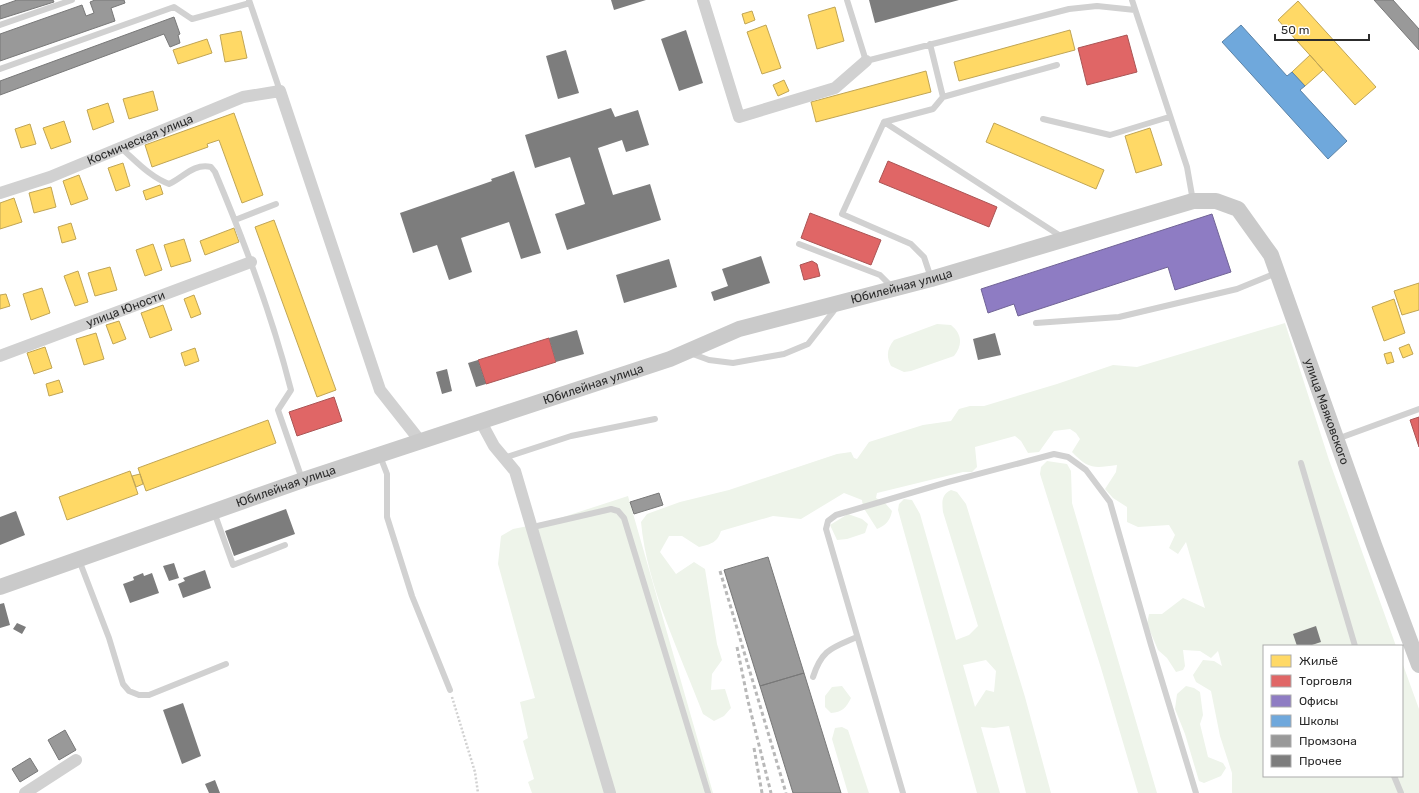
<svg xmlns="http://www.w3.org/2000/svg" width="1419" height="793" font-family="Rubik,sans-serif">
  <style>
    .green { fill: #eef4ea; fill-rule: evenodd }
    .homes { fill: #ffd966; stroke: #c0a555 }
    .shops { fill: #e06666; stroke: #a55 }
    .offices { fill: #8e7cc3; stroke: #716496 }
    .schools { fill: #6fa8dc; stroke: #5b83a7 }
    .industry { fill: #999; stroke: #787878 }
    .building { fill: #7d7d7d }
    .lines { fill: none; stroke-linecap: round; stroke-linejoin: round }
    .path { stroke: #d1d1d1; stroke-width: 2.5; stroke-dasharray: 2 2; stroke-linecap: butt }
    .lane { stroke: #d1d1d1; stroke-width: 6 }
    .street { stroke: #d1d1d1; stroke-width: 12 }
    .secondary { stroke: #cacaca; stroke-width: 16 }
    .rail { stroke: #b8b8b8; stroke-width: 3; stroke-dasharray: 4 3; stroke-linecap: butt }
    .labels { text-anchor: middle; stroke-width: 4; stroke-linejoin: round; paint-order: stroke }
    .street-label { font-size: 12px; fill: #2c2c2c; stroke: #fff }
  </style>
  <rect width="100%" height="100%" fill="#fff"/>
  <path class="green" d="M1285 323 1329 460 1396 646H1264V776H1402V662L1419 709V793H1232V773L1220 736 1211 691 1196 682 1193 675 1203 660 1214 661 1222 666 1218 651 1211 658 1200 651 1183 650 1185 666 1183 670 1176 672 1167 658 1158 650 1147 624 1149 614H1162L1183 598 1205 608 1186 542 1178 554 1169 548 1175 535 1169 525 1138 527 1127 522V507L1113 498 1105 489 1116 472 1117 465C1095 468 1089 470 1072 452L1080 439 1076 433 1070 429 1054 431 1039 452 1028 453 1021 441 1015 436 975 447 977 467 972 472H963L877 493 876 498 885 503 892 511C890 521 886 525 877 529L863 507 862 500 844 493 801 519 773 516 721 531C717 543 711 544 699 547L682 536H669L660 552 676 574 694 562 705 569 717 644 722 660 712 674 711 690 725 689 731 708 724 716 714 721 703 714C680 653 647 587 641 522L647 514 680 502 729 490 837 454 851 452 854 458 857 459 869 442 923 425 951 421 959 409 970 406H984L1057 384 1113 365 1137 367Z
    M937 324 951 325C962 334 963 345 954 356L911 371 904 372 891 366C886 356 887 349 894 340Z
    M1047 461 1067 464 1071 471 1072 503 1157 793H1138L1101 668 1040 474 1041 467Z
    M951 490 957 492 966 504 1025 697 1051 793H1026L1009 726 994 728 981 727 1000 793H977L898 510 899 504 904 499 912 500 920 514 956 640 969 635 978 626 943 512C942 502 941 495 951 490ZM986 660 996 671 994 692 986 690 975 707 963 665Z
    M628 496 713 793H532L528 782 534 779 523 741 528 738 520 702 535 698 498 564 501 536 513 529 548 522Z
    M848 514 862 519 868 524 865 533 847 539 837 540 830 525Z
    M842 686 851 698C846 708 842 712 831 713L825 707V696L832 687Z
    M1186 686 1194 688 1200 692 1203 715 1200 724 1208 757 1223 763 1226 768 1221 776 1204 783 1199 781 1185 734 1175 709 1177 694Z
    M842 727 848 730 869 793H848L832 739 835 728Z"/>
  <path class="homes" d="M1298 1 1376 87 1355 105 1278 20Z
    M835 7 844 41 817 49 808 15Z
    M752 11 755 20 745 24 742 14Z
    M766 25 781 68 762 74 747 32Z
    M1070 30 1075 50 959 81 954 62Z
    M241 31 247 58 225 62 220 35Z
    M207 39 212 53 178 64 173 50Z
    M1310 55 1323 70 1305 86 1292 72Z
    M926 71 931 92 816 122 811 102Z
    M784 80 789 91 778 96 773 85Z
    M153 91 158 110 129 119 123 99Z
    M108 103 114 122 93 130 87 110Z
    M234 113 263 195 242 203 219 140 207 144 208 147 152 167 145 145Z
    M64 121 71 142 51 149 43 128Z
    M994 123 1104 170 1096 189 986 142Z
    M30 124 36 144 21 148 15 129Z
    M1150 128 1162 165 1136 173 1125 136Z
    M123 163 130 186 116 191 108 168Z
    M79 175 88 199 71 205 63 181Z
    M160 185 163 194 146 200 143 191Z
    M51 187 56 207 34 213 29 193Z
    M14 198 22 222 0 229V203Z
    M274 220 336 390 317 397 255 227Z
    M71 223 76 239 62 243 58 227Z
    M234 228 239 242 205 255 200 241Z
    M184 239 191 261 171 267 164 245Z
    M153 244 162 270 145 276 136 250Z
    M110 267 117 290 95 296 88 273Z
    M78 271 88 302 75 306 64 276Z
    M1419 283V310L1402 315 1394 291Z
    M42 288 50 313 31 320 23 294Z
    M6 294 10 306 0 309V295Z
    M194 295 201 314 191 318 184 299Z
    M1394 299 1405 333 1384 341 1372 307Z
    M163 305 172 330 150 338 141 313Z
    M119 321 126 339 113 344 106 325Z
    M96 333 104 359 84 365 76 339Z
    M1409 344 1413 354 1403 358 1399 348Z
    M45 347 52 368 34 374 27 353Z
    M195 348 199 361 185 366 181 353Z
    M1391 352 1394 362 1387 364 1384 354Z
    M59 380 63 392 49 396 46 384Z
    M268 420 276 443 146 491 138 468Z
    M130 471 138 494 67 520 59 497Z
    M140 474 143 484 136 487 132 476Z"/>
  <path class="shops" d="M1127 35 1137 72 1087 85 1078 48Z
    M888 161 997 207 989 227 879 182Z
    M810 213 881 240 871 265 801 238Z
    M812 261 817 264 820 276 804 280 800 265Z
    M549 338 556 362 486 384 478 360Z
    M334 397 342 421 297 436 289 412Z
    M1419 417V447L1410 420Z"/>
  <path class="offices" d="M1212 214 1231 272 1175 290 1168 267 1018 316 1014 304 988 313 981 289Z"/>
  <path class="schools" d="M1241 25 1287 76 1292 72 1305 86 1300 90 1347 141 1328 159 1222 42Z"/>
  <path class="industry" d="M17 0H53L54 2 0 19V6Z
    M95 0H124L125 3 111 8 115 21 0 61V34L82 5 86 16 94 13 90 2Z
    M1374 0H1393L1419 29V50Z
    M174 17 180 34 178 35 180 43 170 47 164 34 0 95V81Z
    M659 493 663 505 634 514 630 502Z
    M768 557 804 673 760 686 724 570Z
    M804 673 841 793H793L760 686Z
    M65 730 76 750 59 760 48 740Z
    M30 758 38 771 20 782 12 769Z"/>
  <path class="building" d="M611 0H646L614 10Z
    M869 0H959L875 23Z
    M686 30 703 83 679 91 661 39Z
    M566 50 579 93 558 99 546 56Z
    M611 108 615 117 638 110 649 145 626 152 622 140 598 148 613 195 650 184 661 220 567 250 555 214 585 204 570 157 535 168 525 135Z
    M514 171 541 253 521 259 509 222 461 238 472 272 449 280 437 245 413 253 400 213 492 181 491 179Z
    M761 256 770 283 714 301 711 292 728 286 722 269Z
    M669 259 677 287 624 303 616 275Z
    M577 330 584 354 556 362 549 338Z
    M995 333 1001 355 978 360 973 339Z
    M478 360 486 384 476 387 468 363Z
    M447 369 452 391 442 394 436 372Z
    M286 509 295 534 234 556 225 531Z
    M16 511 25 535 0 545V517Z
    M174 563 179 578 169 581 163 566Z
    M205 570 211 588 183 598 178 584 185 581 183 578Z
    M143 573 144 576 152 573 159 593 130 603 123 584 134 580 133 577Z
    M4 603 10 625 0 628V604Z
    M17 623 26 627 22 634 13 629Z
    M1316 626 1321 642 1309 646H1297L1293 634Z
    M183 703 201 756 182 764 163 710Z
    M215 780 220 793H209L205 784Z"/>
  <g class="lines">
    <path class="path" d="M452 697 475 772 478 793"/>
    <path class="lane" d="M249 0 280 91
      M847 0 866 61 1069 9 1097 6 1135 10
      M1132 0 1187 167 1193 201
      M0 25 72 0
      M0 69 174 7 192 19 250 3
      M943 97 1057 65
      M1043 119 1110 135 1169 117
      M884 122 842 214 911 244 924 257 931 278
      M884 122 1062 237
      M884 122 933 109 943 97 930 44
      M121 148C136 161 150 177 169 184 183 178 193 163 211 167L215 172C245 243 272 315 291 390L278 410 302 479
      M235 220 276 204
      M799 244 880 275 893 288
      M1036 323 1119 317 1237 289 1276 273
      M690 353 709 360 733 363 784 354 808 344 836 308
      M1337 439 1419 409
      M380 456 387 474V517L412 596 450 690
      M504 458 571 436 655 419
      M1301 463 1355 646
      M214 512 233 565 285 545
      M533 527 611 509 618 511 624 518 708 793
      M79 560 109 638 123 684 129 691 139 695H149L226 664
      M813 677C822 649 832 648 857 637
      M1394 776 1401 793
      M903 793 826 529 828 521 836 515 948 482 1054 454 1068 457 1086 470 1110 502 1151 645 1196 793"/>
    <g class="street">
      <path d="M703 0 739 117 835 88 866 61"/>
      <path id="s1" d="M0 193 50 177 243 97 280 91 380 390 421 442"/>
      <path id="s2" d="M0 356 251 262"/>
      <path d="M481 422 494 446 515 471 610 793"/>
      <path d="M25 793 76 760"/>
    </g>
    <path class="secondary" id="s3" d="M0 587 303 480 670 359 739 329 931 279 1193 201H1216L1238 209 1271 255 1374 545 1419 665"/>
    <path class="rail" d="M720 571 786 793
      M737 647 748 701 771 793
      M754 748 762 793"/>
  </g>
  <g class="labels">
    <g class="street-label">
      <text dy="4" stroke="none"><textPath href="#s1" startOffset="150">Космическая улица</textPath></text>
      <text dy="4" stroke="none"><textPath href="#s3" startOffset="951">Юбилейная улица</textPath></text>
      <text dy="4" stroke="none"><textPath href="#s2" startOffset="134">улица Юности</textPath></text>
      <text dy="4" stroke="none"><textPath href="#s3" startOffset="627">Юбилейная улица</textPath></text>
      <text dy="4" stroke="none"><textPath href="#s3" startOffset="1524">улица Маяковского</textPath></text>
      <text dy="4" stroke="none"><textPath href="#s3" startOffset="303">Юбилейная улица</textPath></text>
    </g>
  </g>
  <rect x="1263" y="645" width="140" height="132" fill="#ffffff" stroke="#ababab"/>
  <rect x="1271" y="655" width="20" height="12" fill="#ffd966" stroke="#ababab"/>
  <text x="1299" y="665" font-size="12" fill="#2c2c2c">Жильё</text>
  <rect x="1271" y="675" width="20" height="12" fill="#e06666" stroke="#ababab"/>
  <text x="1299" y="685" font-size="12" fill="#2c2c2c">Торговля</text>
  <rect x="1271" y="695" width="20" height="12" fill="#8e7cc3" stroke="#ababab"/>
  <text x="1299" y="705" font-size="12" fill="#2c2c2c">Офисы</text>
  <rect x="1271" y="715" width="20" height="12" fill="#6fa8dc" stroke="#ababab"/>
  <text x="1299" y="725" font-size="12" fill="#2c2c2c">Школы</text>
  <rect x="1271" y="735" width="20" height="12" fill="#999999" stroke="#ababab"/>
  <text x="1299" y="745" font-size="12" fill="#2c2c2c">Промзона</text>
  <rect x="1271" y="755" width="20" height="12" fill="#7d7d7d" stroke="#ababab"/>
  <text x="1299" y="765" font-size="12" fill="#2c2c2c">Прочее</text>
  <path d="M1275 34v6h94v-6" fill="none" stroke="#2c2c2c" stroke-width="2"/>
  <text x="1281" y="34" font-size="12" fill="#2c2c2c" stroke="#ffffff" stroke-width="3" paint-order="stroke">50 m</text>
</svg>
